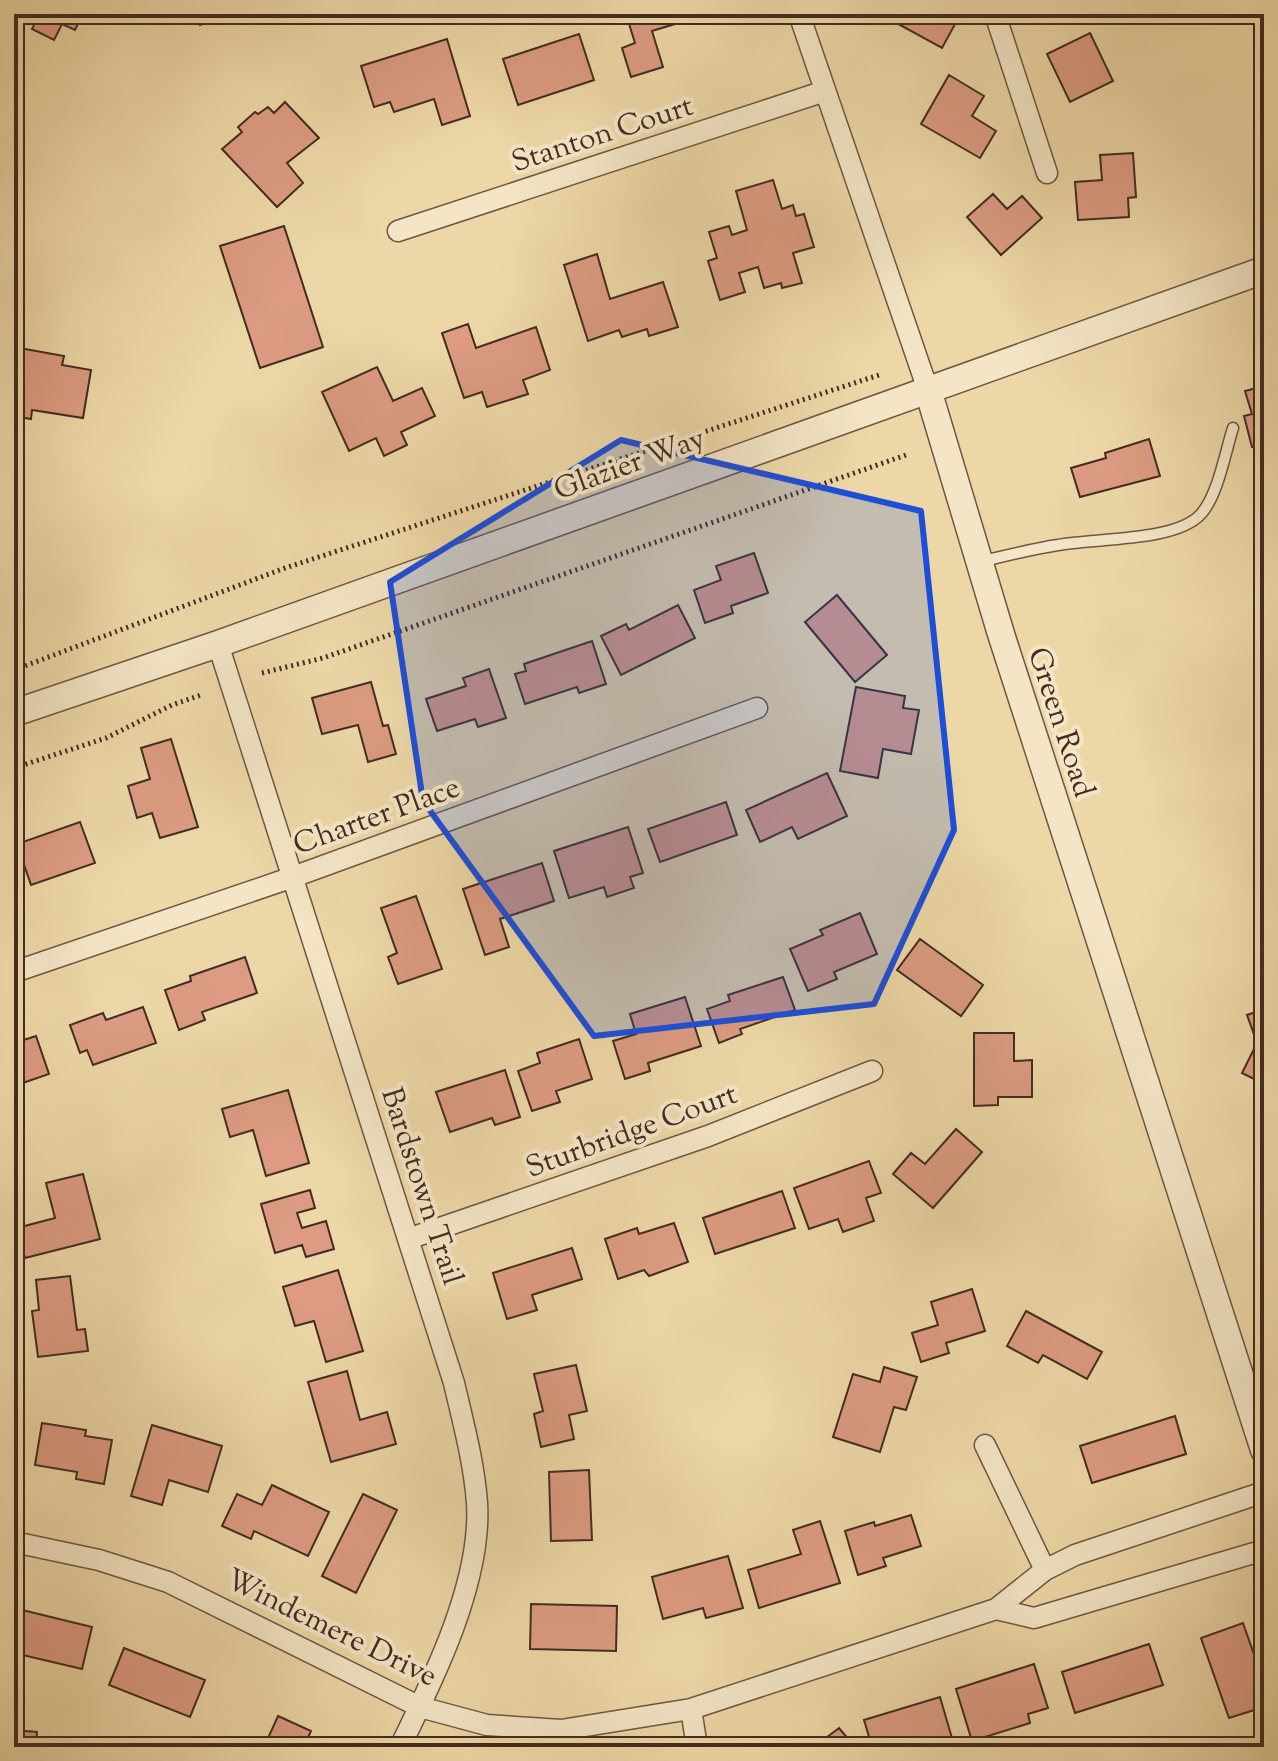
<svg xmlns="http://www.w3.org/2000/svg" width="1278" height="1761" font-family="'Sorts Mill Goudy',serif">
  <style>
    .building { fill: #dc9b82; stroke: #422c23; stroke-width: 2 }
    .lines { fill: none; stroke-linecap: round; stroke-linejoin: round }
    .service-casing { stroke: #6d5744; stroke-width: 13 }
    .minor-casing { stroke: #6d5744; stroke-width: 23 }
    .tertiary-casing { stroke: #6d5744; stroke-width: 29 }
    .path { stroke: #422c23; stroke-width: 5; stroke-dasharray: 2 4; stroke-linecap: butt }
    .service { stroke: #f3e5c5; stroke-width: 10 }
    .minor { stroke: #f3e5c5; stroke-width: 20 }
    .tertiary { stroke: #f3e5c5; stroke-width: 26 }
    .marked { fill: #1d4ed8; fill-opacity: 0.2; stroke: #1d4ed8; stroke-width: 6; stroke-linejoin: round }
    .labels { text-anchor: middle; stroke-width: 8; stroke-linejoin: round; paint-order: stroke }
    .street-label { font-size: 30px; fill: #422c23; stroke: #f3e5c5 }
  </style>
  <rect width="100%" height="100%" fill="#edd7a6"/>
  <filter id="stains"><feTurbulence type="fractalNoise" baseFrequency=".0025" numOctaves="4"/><feColorMatrix values="0 0 0 0 .2 0 0 0 0 .09 0 0 0 0 .02 0 0 0 .5 -.17"/></filter>
  <radialGradient id="worn" r=".72"><stop offset=".6" stop-color="#630" stop-opacity="0"/><stop offset="1" stop-color="#630" stop-opacity=".3"/></radialGradient>
  <path class="building" d="M21 14H83L75 30 62 24 54 40 32 29 36 21Z
    M196 14H230L200 25Z
    M626 14H708L652 31 663 67 631 77 622 48 635 43Z
    M880 14H958L960 15 942 48Z
    M1090 33 1113 81 1070 102 1047 54Z
    M579 34 594 80 518 105 503 59Z
    M447 39 470 116 442 125 434 99 394 112 390 102 374 107 361 66Z
    M949 75 984 96 972 116 996 131 980 158 921 124Z
    M285 102 319 138 287 163 303 183 277 207 222 149 242 132 238 127 255 112 258 114 268 107 274 113Z
    M1133 153 1136 197 1128 198 1129 217 1078 220 1075 182 1102 180 1100 155Z
    M773 180 782 209 793 205 796 216 804 214 814 247 793 253 802 283 782 288 781 283 764 288 758 267 739 273 745 292 720 300 708 261 717 258 709 232 729 226 732 235 747 230 736 191Z
    M993 194 1007 209 1022 196 1042 218 1001 255 967 217Z
    M284 226 323 347 260 368 220 246Z
    M597 254 610 299 663 282 678 327 649 336 647 329 622 337 619 330 588 341 564 265Z
    M468 324 476 348 536 327 550 370 523 380 528 394 487 407 482 392 464 398 442 333Z
    M14 347 64 356 62 365 91 370 83 418 32 410 31 419 14 416Z
    M377 367 393 401 422 388 435 416 401 432 407 445 384 456 376 438 349 451 322 392Z
    M1264 386V444L1252 447 1244 416 1252 414 1245 391Z
    M1149 439 1160 476 1080 497 1071 468 1106 458 1105 453Z
    M754 553 768 593 731 606 733 613 705 623 694 590 721 580 716 566Z
    M837 595 887 655 855 682 805 622Z
    M678 605 695 638 621 675 601 636 626 624 629 630Z
    M592 641 606 684 579 693 577 687 525 704 515 674 526 671 524 664Z
    M489 669 506 718 478 727 475 719 437 731 426 699 466 686 463 678Z
    M371 682 383 726 388 725 396 754 368 762 358 725 322 734 312 698Z
    M856 687 905 696 903 708 919 710 911 754 883 749 878 778 840 771Z
    M171 739 198 827 160 838 152 813 137 818 128 786 150 779 141 748Z
    M827 773 847 816 798 839 792 827 760 842 746 810Z
    M726 802 737 835 660 862 648 829Z
    M80 822 95 863 31 885 17 844Z
    M628 827 643 873 630 877 634 888 607 897 604 887 569 898 554 851Z
    M542 863 554 901 500 919 509 947 485 955 463 889Z
    M416 896 442 969 398 984 388 957 397 953 381 908Z
    M860 913 877 954 834 972 837 979 808 991 790 949 823 935 820 930Z
    M920 939 983 985 961 1016 897 970Z
    M245 957 257 993 202 1012 205 1020 179 1030 165 990 191 981 190 976Z
    M783 977 795 1010 740 1029 742 1034 719 1043 707 1009 730 1001 728 995Z
    M685 997 701 1046 648 1063 650 1071 625 1079 613 1041 636 1034 630 1014Z
    M1264 1006V1084L1242 1073 1257 1043 1247 1015 1262 1010Z
    M143 1007 156 1043 93 1065 87 1050 80 1053 70 1025 103 1013 106 1020Z
    M974 1033H1014V1061L1032 1060V1097H998V1105L974 1106Z
    M36 1036 49 1074 14 1086V1043Z
    M579 1039 592 1079 556 1091 560 1102 532 1111 518 1071 540 1063 537 1053Z
    M505 1070 520 1117 495 1125 492 1118 450 1132 436 1092Z
    M288 1090 309 1163 266 1176 253 1130 230 1137 222 1109Z
    M956 1129 982 1152 933 1208 893 1174 911 1153 925 1164Z
    M869 1161 881 1193 866 1198 874 1221 843 1232 838 1219 809 1229 794 1188Z
    M83 1174 100 1239 25 1258 17 1228 55 1218 46 1183Z
    M310 1190 315 1208 297 1213 302 1228 326 1221 334 1249 306 1257 302 1245 275 1253 261 1204Z
    M782 1191 795 1228 715 1254 703 1218Z
    M674 1223 688 1262 649 1276 644 1270 618 1279 605 1239 637 1228 639 1234Z
    M572 1248 582 1279 532 1295 537 1310 507 1319 493 1273Z
    M338 1270 363 1351 326 1362 314 1321 295 1326 283 1287Z
    M70 1276 77 1330 85 1329 88 1351 38 1357 32 1311 39 1310 36 1280Z
    M972 1289 985 1331 946 1343 949 1353 921 1362 912 1333 938 1325 931 1302Z
    M1026 1311 1102 1352 1087 1379 1043 1355 1038 1363 1007 1346Z
    M576 1365 587 1411 569 1415 574 1439 541 1447 534 1414 543 1411 534 1374Z
    M884 1367 917 1377 906 1410 894 1407 880 1452 833 1437 853 1374 880 1382Z
    M347 1371 360 1420 387 1412 396 1444 331 1462 308 1382Z
    M1175 1416 1186 1454 1092 1483 1080 1446Z
    M42 1423 86 1430 85 1436 112 1440 104 1484 76 1479 77 1472 35 1465Z
    M152 1425 222 1446 208 1492 169 1480 162 1505 131 1496Z
    M589 1470 592 1540 551 1541 549 1472Z
    M272 1485 329 1512 308 1556 254 1531 251 1539 222 1526 237 1494 262 1505Z
    M363 1494 397 1510 356 1593 322 1576Z
    M911 1515 921 1546 883 1558 886 1566 858 1575 845 1531 874 1522 875 1526Z
    M820 1521 840 1583 759 1608 748 1570 801 1554 793 1530Z
    M728 1556 743 1608 706 1618 703 1608 663 1619 652 1577Z
    M531 1604 617 1606 616 1651 530 1649Z
    M14 1608 92 1627 82 1669 14 1653Z
    M1243 1623 1264 1683V1707L1229 1718 1201 1638Z
    M1149 1644 1163 1685 1075 1713 1062 1672Z
    M124 1648 205 1680 190 1717 109 1685Z
    M1034 1664 1048 1708 1028 1714 1030 1723 972 1741 956 1689Z
    M940 1697 954 1745 946 1747H872L864 1720Z
    M278 1716 311 1731 304 1747H264Z
    M839 1728 855 1747H814Z
    M14 1730 37 1732 36 1747H14Z"/>
  <g class="lines">
    <defs>
      <path id="service" d="M979 562C1005 556 1031 549 1058 545 1094 538 1176 542 1201 514 1218 495 1225 453 1233 428"/>
      <path id="minor" d="M799 14 928 390
        M995 14 1047 173
        M398 231 825 91
        M218 644 454 1383C463 1422 474 1462 477 1503 482 1581 434 1678 400 1747
        M14 972 293 877 757 708
        M408 1239 708 1136 872 1071
        M985 1445 1045 1570
        M14 1542 99 1560 168 1582 420 1707 487 1725 561 1730 691 1709 996 1609 1045 1570 1075 1555 1264 1492
        M996 1609 1034 1618 1264 1550
        M691 1709 697 1747"/>
      <path id="tertiary" d="M928 390 1001 634 1264 1450
        M14 713 218 644 1264 270"/>
    </defs>
    <use href="#service" class="service-casing"/>
    <use href="#minor" class="minor-casing"/>
    <use href="#tertiary" class="tertiary-casing"/>
    <path class="path" d="M14 670 285 568 879 375
      M262 673 323 658 906 455
      M14 768 106 738 172 705 201 695"/>
    <use href="#service" class="service"/>
    <use href="#minor" class="minor"/>
    <use href="#tertiary" class="tertiary"/>
  </g>
  <path class="marked" d="M621 440 921 511 954 830 874 1004 594 1036 423 801 390 582Z"/>
  <g class="labels">
    <g class="street-label">
      <text transform="translate(602 133) rotate(-18)" y="10">Stanton Court</text>
      <text transform="translate(629 463) rotate(-20)" y="10">Glazier Way</text>
      <text transform="translate(1062 722) rotate(72)" y="10">Green Road</text>
      <text transform="translate(376 815) rotate(-20)" y="10">Charter Place</text>
      <text transform="translate(631 1130) rotate(-20)" y="10">Sturbridge Court</text>
      <text transform="translate(423 1186) rotate(72)" y="10">Bardstown Trail</text>
      <text transform="translate(332 1627) rotate(26)" y="10">Windemere Drive</text>
    </g>
  </g>
  <rect width="1278" height="1761" fill="none" stroke="#edd7a6" stroke-width="48"/>
  <rect x="16" y="16" width="1246" height="1729" fill="none" stroke="#422c23" stroke-width="4"/>
  <rect x="24" y="24" width="1230" height="1713" fill="none" stroke="#422c23" stroke-width="2"/>
  <rect width="100%" height="100%" filter="url(#stains)"/>
  <rect width="100%" height="100%" fill="url(#worn)"/>
</svg>
